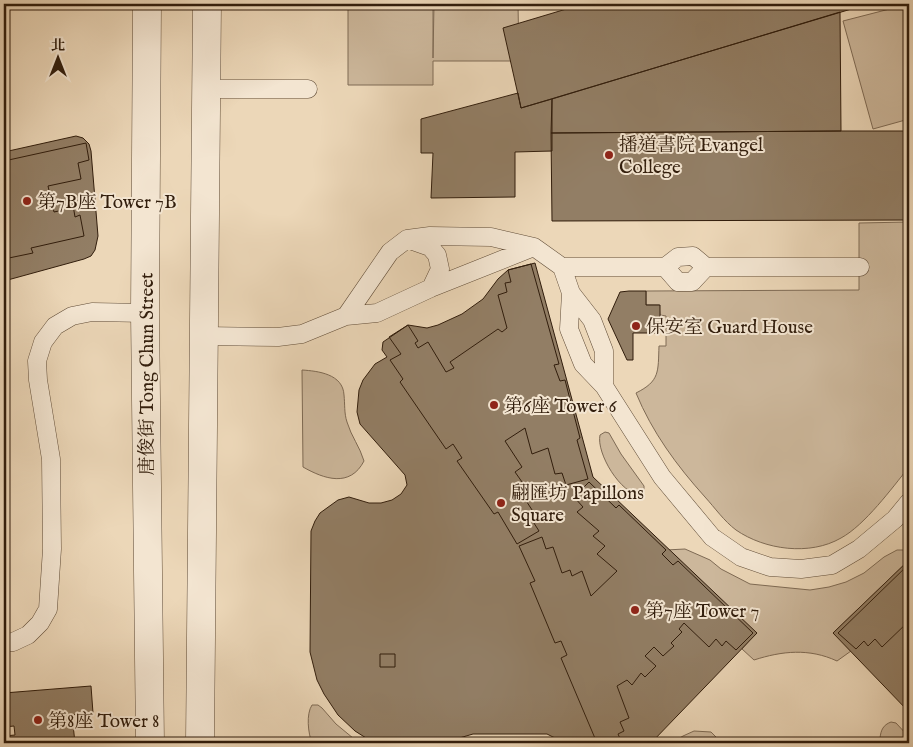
<svg xmlns="http://www.w3.org/2000/svg" width="913" height="747" font-family="'IM FELL English','Noto Serif TC',serif">
  <style>
    .green { fill: #ccb79b; stroke: #7e6a54 }
    .building { fill: #927e65; stroke: #311d0c }
    .lines { fill: none; stroke-linecap: round; stroke-linejoin: round }
    .service-casing { stroke: #604c37; stroke-width: 19 }
    .minor-casing { stroke: #604c37; stroke-width: 29 }
    .service { stroke: #f3e5d1; stroke-width: 18 }
    .minor { stroke: #f3e5d1; stroke-width: 28 }
    .poi-dot { fill: #8f2418; stroke: #f3e5d1; stroke-width: 2 }
    .labels { text-anchor: middle; stroke-width: 4; stroke-linejoin: round; paint-order: stroke }
    .poi-label { font-size: 19px; fill: #311d0c; stroke: #f3e5d1; text-anchor: start }
    .street-label { font-size: 19px; fill: #311d0c; stroke: #f3e5d1 }
  </style>
  <rect width="100%" height="100%" fill="#ecd7b8"/>
  <filter id="stains"><feTurbulence type="fractalNoise" baseFrequency=".004" numOctaves="4"/><feColorMatrix values="0 0 0 0 .2 0 0 0 0 .09 0 0 0 0 .02 0 0 0 .5 -.17"/></filter>
  <radialGradient id="worn" r=".72"><stop offset=".6" stop-color="#630" stop-opacity="0"/><stop offset="1" stop-color="#630" stop-opacity=".3"/></radialGradient>
  <path class="green" d="M348 4H433V58L434 4H518L519 61H433V85H348Z
    M909 4V119L873 129 843 21Z
    M909 222V467C892 488 865 525 841 538 810 556 765 550 736 530 724 521 715 508 705 497 677 466 652 432 636 393 660 381 658 372 659 346H666V316L660 315 659 305H646V291L859 290V223Z
    M302 370C318 371 343 374 344 395 345 404 344 413 347 422 351 436 360 447 364 461 350 488 324 479 303 467Z
    M605 432 609 433 621 454 644 486V491L641 495C621 495 596 453 600 435Z
    M685 549 710 560 721 569 750 584 810 590 829 587 846 582 864 573 884 557 897 550H909V560L834 632 851 651 837 661C809 648 782 651 754 660L742 649 756 633 666 550Z
    M312 705H318L322 708 336 724 359 743H312C308 733 306 714 312 705Z
    M891 722 896 723 909 737V743H870L880 738C881 730 883 725 891 722Z
    M694 731 711 732 722 743H671L683 736Z"/>
  <path class="building" d="M583 4H868L521 108 503 28Z
    M840 12 841 131 551 133 552 99Z
    M518 93 521 108 552 99V151L515 152V197L431 198 433 153H421V119Z
    M841 131H909V220L552 221 551 133Z
    M76 136 83 138 89 144 91 151 98 236 95 250 91 256 84 259 4 281V152Z
    M86 143 89 160 78 163 81 179 48 186 54 212 63 210 62 202 72 199 75 217 80 215 84 236 31 248 33 253 4 259V161Z
    M535 263 593 477 757 633 651 743H565L547 734H473L456 739 453 743H374L355 731 338 715 324 694 317 680 310 652 311 531 315 521 320 513 338 500 349 497 369 503H381L392 500 401 494 407 485 405 475 360 424 357 412 359 390 363 380 375 364 387 357 382 350 383 342 408 325 427 328 438 325 462 314 483 299 498 279 508 270Z
    M531 264 559 364 554 365 560 381 565 380 580 438 577 440 588 479 566 485 562 473 555 474 548 448 532 454 525 428 505 441 522 467 515 472 527 489 521 493 536 516 532 520 539 531 517 544 498 512 494 514 457 461 462 458 453 444 446 449 400 382 403 379 390 360 401 354 389 337 408 325 418 341 415 343 418 348 428 342 446 372 454 368 450 362 498 329 502 332 507 328 498 295 507 292 505 283 511 282 508 270Z
    M629 291H646V305H660V333H633V360H627L608 319 620 292Z
    M589 482 616 508 619 505 666 550 662 554 673 565 678 561 753 633 736 650 726 641 722 646 716 639 709 647 684 623 679 629 682 632 671 643 674 646 663 656 654 647 645 656 656 666 645 677 641 673 632 685 627 680 617 686 629 718 620 722 624 731 618 734 622 743H597L561 658 567 655 561 641 555 643 530 583 535 581 519 546 542 537 546 549 553 547 562 573 570 570 572 576 582 571 591 596 617 571 597 554 605 546 593 536 599 531 577 512 583 507 574 497Z
    M909 560V712L833 633Z
    M909 564V621L882 647 875 639 868 646 864 641 856 649 838 633Z
    M380 654H395V667H380Z
    M91 686 93 713 72 715 75 743H4V736L15 735 14 726 4 727V693Z"/>
  <g class="lines">
    <defs>
      <path id="service" d="M206 89H308
        M410 240 430 247 437 255 440 269 431 288
        M562 267H665L678 257 693 256 706 267H860
        M665 267 678 282H692L706 267
        M571 293 569 329 583 364 604 386 662 477 712 537 741 557 770 567 801 569 832 565 859 549 895 519 909 502
        M346 316 390 252 407 239 430 236 491 237 534 247 562 267 571 293 592 320 604 351V386
        M204 336 278 337 302 334 346 316 377 313 431 288 534 247
        M4 643 13 642 28 635 40 623 48 609 52 549 51 459 38 380 37 361 43 342 55 326 72 316 92 312 145 313"/>
      <path id="minor" d="M147 4 145 313 150 743
        M200 743 207 4"/>
    </defs>
    <use href="#service" class="service-casing"/>
    <use href="#minor" class="minor-casing"/>
    <use href="#service" class="service"/>
    <use href="#minor" class="minor"/>
  </g>
  <g class="poi-dot">
    <circle cx="609" cy="155" r="5"/>
    <circle cx="27" cy="201" r="5"/>
    <circle cx="636" cy="326" r="5"/>
    <circle cx="494" cy="405" r="5"/>
    <circle cx="501" cy="503" r="5"/>
    <circle cx="635" cy="610" r="5"/>
    <circle cx="38" cy="720" r="5"/>
  </g>
  <g class="labels">
    <g class="poi-label">
      <text x="619" y="151">播道書院 Evangel<tspan x="619" dy="22">College</tspan></text>
      <text x="37" y="208">第7B座 Tower 7B</text>
      <text x="646" y="333">保安室 Guard House</text>
      <text x="504" y="412">第6座 Tower 6</text>
      <text x="511" y="499">翩匯坊 Papillons<tspan x="511" dy="22">Square</tspan></text>
      <text x="645" y="617">第7座 Tower 7</text>
      <text x="48" y="727">第8座 Tower 8</text>
    </g>
    <g class="street-label">
      <text transform="translate(146 374) rotate(-90)" y="7">唐俊街 Tong Chun Street</text>
    </g>
  </g>
  <rect width="913" height="747" fill="none" stroke="#ecd7b8" stroke-width="20"/>
  <rect x="5" y="5" width="903" height="737" fill="none" stroke="#311d0c" stroke-width="2.5"/>
  <rect x="10" y="10" width="893" height="727" fill="none" stroke="#311d0c"/>
  <g transform="translate(58 58)" stroke="#f3e5d1" stroke-width="4" paint-order="stroke">
  <path d="M0-4L9 19L0 12L-9 19Z" fill="#311d0c"/>
  <text y="-8" font-size="14" font-weight="bold" text-anchor="middle" fill="#311d0c">北</text>
  </g>
  <rect width="100%" height="100%" filter="url(#stains)"/>
  <rect width="100%" height="100%" fill="url(#worn)"/>
</svg>
